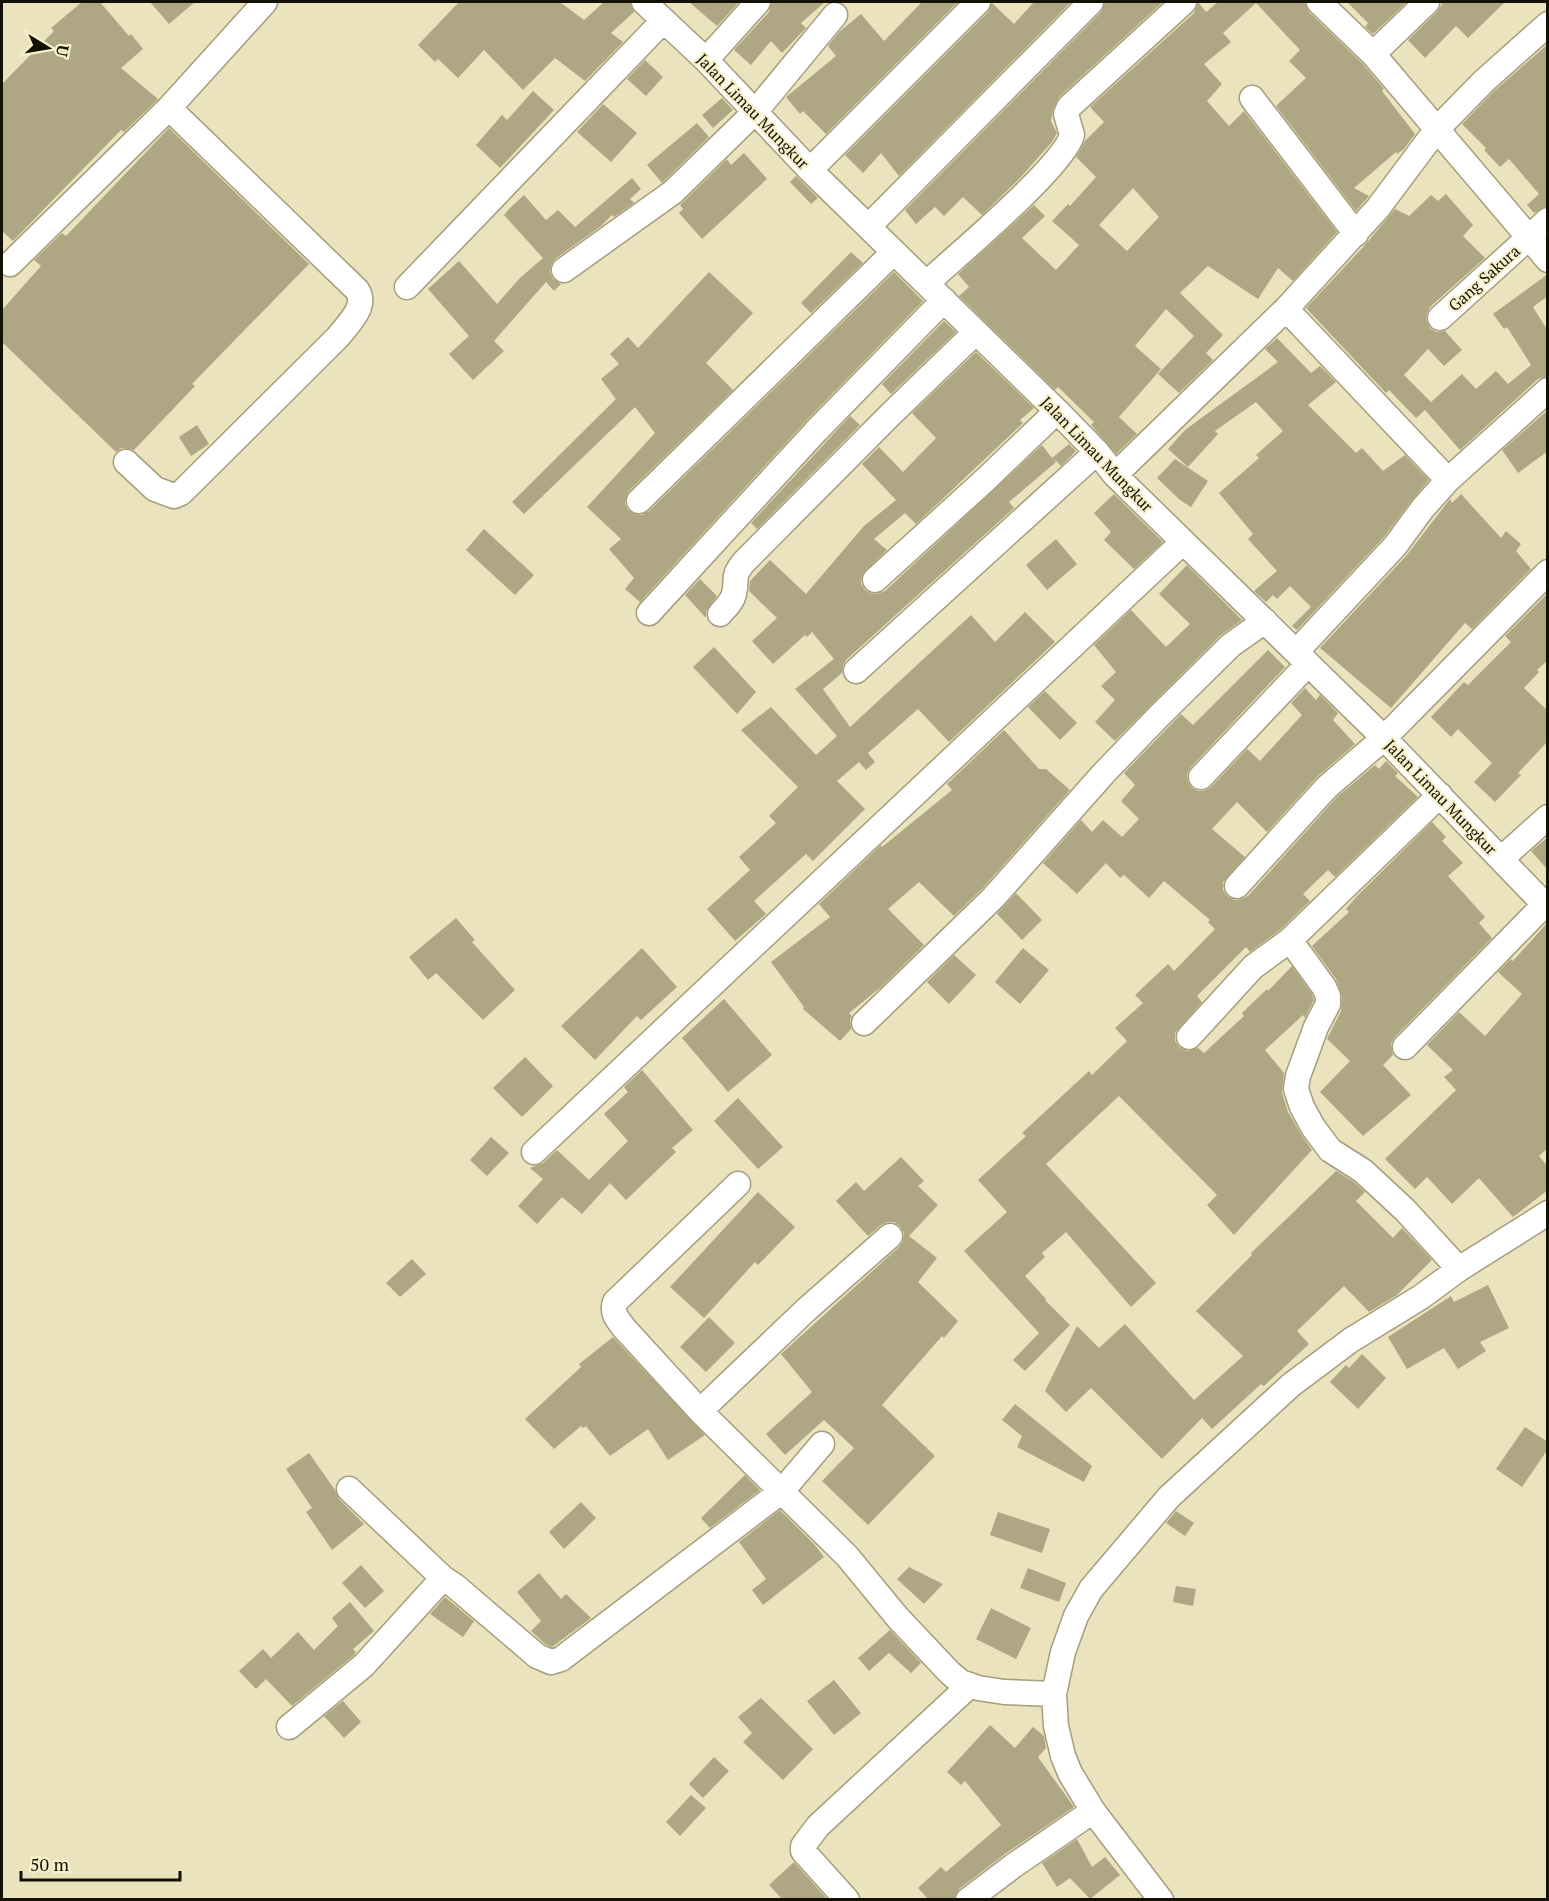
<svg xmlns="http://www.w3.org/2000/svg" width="1549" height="1901" font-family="'PT Serif',serif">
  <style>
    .building { fill: #afa784; fill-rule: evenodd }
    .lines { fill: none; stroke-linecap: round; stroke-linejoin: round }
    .minor-casing { stroke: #a59d7b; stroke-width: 27 }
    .minor { stroke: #fff; stroke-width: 24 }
    .labels { text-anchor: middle; stroke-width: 4.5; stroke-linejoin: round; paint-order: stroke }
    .street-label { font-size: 16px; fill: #131004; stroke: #f8f0cb }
  </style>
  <rect width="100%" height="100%" fill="#ebe2be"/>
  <path class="building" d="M82 2H100L129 36 131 34 143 49 121 68 158 99 124 132 121 130 13 241 2 231V84L54 31 51 28Z
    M150 2H195L169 24Z
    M459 2H560L584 20 604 2H630L634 12 611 33 623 42 585 81 555 58 523 90 484 50 458 78 438 59 435 62 418 45Z
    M689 2H739L717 26Z
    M772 2H825L801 23 806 28 782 53 771 41 751 65 734 50 769 12Z
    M922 2H958L826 134 803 111 800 114 786 97 836 56 828 46 840 31 861 14 884 41Z
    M1034 2H1071L899 176 881 153 863 173 845 155 988 12 992 3 1014 24Z
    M1105 2H1163L1059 97 1053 109 1051 121 1057 133 1052 142 1020 178 982 215 963 197 944 216 935 207 916 224 905 210 1101 12Z
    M1198 2 1206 12 1218 2H1305L1309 12 1363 64 1384 89 1382 91 1415 134 1404 149 1397 154 1396 152 1354 188 1369 196 1356 211 1276 106 1306 78 1289 61 1300 50 1256 3 1223 33 1231 42 1204 64 1222 84 1207 101 1229 126 1244 111 1337 232 1293 281 1278 268 1258 299 1208 266 1180 293 1223 335 1206 353 1213 360 1179 393 1158 374 1194 336 1166 309 1135 346 1161 369 1119 417 1137 434 1116 454 1091 425 1094 422 1058 387 1055 390 959 296 969 287 958 274 1034 205 1045 216 1022 238 1056 270 1079 245 1052 221 1068 204 1070 206 1096 177 1076 157 1085 141 1104 122 1090 107 1194 13ZM1133 188 1159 217 1127 251 1099 225Z
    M1347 2H1407L1373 34 1365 27 1368 23Z
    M1443 2H1505L1468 38 1456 26 1425 58 1408 40 1437 12Z
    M1548 44V206L1534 213 1527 205 1539 194 1509 159 1500 167 1484 150 1486 148 1462 124 1494 91Z
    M645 60 663 77 646 96 627 79Z
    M533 91 554 110 500 168 476 145 502 115 507 120Z
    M722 98 733 110 713 128 702 115Z
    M603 104 637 133 611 162 577 132Z
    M697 123 709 137 662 183 647 165Z
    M169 128 309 264 192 384 195 386 134 450 122 448 116 452 2 342V310L41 266 34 260 62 233 66 236Z
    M744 153 767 179 702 239 679 213 683 209 680 205 727 159 731 165Z
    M796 176 818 198 811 204 790 182Z
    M632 178 641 189 630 199 634 203 614 217 612 215 601 226 555 259 551 265 550 272 553 279 561 284 554 291 546 282 494 341 504 351 473 380 449 354 469 336 428 289 459 261 497 304 520 278 543 258 504 215 509 209 524 195 546 220 558 210 575 227Z
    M1446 194 1473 225 1463 236 1485 258 1430 307 1427 313 1426 320 1430 328 1436 332 1445 331 1462 350 1444 366 1428 349 1404 375 1431 402 1462 374 1476 389 1496 371 1508 384 1531 365 1507 327 1504 329 1493 314 1548 274V296L1533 307 1548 331V376L1538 379 1460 450 1425 410 1416 418 1389 390 1386 393 1306 308 1365 245 1395 209 1409 216 1431 195 1438 201Z
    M851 252 863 263 811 313 801 303Z
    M709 272 753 313 706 363 733 390 629 491 626 497 625 504 628 510 635 514 642 515 649 511 894 272 923 301 806 421 640 602 625 589 634 578 609 549 621 539 587 507 655 433 635 407 524 514 512 502 616 399 601 379 619 364 610 354 628 337 638 348Z
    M944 321 956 332 891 394 882 384Z
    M1277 338 1311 373 1320 366 1336 382 1308 405 1356 453 1362 448 1383 471 1405 455 1429 480 1412 500 1384 537 1297 630 1292 626 1311 607 1290 586 1277 599 1273 595 1266 602 1254 591 1277 571 1248 539 1253 534 1219 493 1259 458 1256 455 1283 431 1256 402 1215 431 1218 434 1188 467 1168 449 1185 430 1278 362 1265 349Z
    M976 352 1034 408 1020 420 1023 423 916 524 905 513 874 539 887 550 862 575 861 584 865 590 870 593 877 594 885 591 1042 445 1052 458 1069 444 1076 451 1061 466 1053 458 1056 462 1009 502 1014 508 846 660 843 666 842 673 823 689 850 727 971 615 995 642 1025 612 1055 642 949 742 918 709 868 753 875 762 866 770 859 762 837 781 865 809 813 861 806 854 754 901 766 914 735 941 707 909 750 870 739 857 776 823 769 816 798 787 741 730 771 707 816 755 837 736 795 689 834 659 812 632 807 637 805 635 773 664 752 641 777 618 749 591 750 581 770 560 806 594 864 526 896 500 862 464 879 447 903 472 936 438 912 413Z
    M1548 410V451L1518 473 1502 450Z
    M850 416 860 425 757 529 751 523Z
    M197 425 209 444 191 456 179 437Z
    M1175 459 1208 481 1191 507 1180 500 1157 478Z
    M1114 494 1163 542 1134 569 1104 540 1111 532 1094 513Z
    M1461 494 1501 538 1506 531 1521 544 1516 551 1531 569 1472 629 1465 623 1391 708 1320 648 1406 556 1450 499 1452 503Z
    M484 529 534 575 515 595 466 550Z
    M1056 539 1077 564 1047 590 1026 565Z
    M1187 565 1242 620 1221 635 1115 741 1095 722 1115 700 1101 686 1116 672 1094 645 1131 610 1166 647 1190 624 1159 594Z
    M700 579 717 596 706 611V618L685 595Z
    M1548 593V660L1537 670 1539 672 1524 688 1548 711V741L1518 773 1521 775 1495 802 1474 782 1492 763 1458 729 1451 737 1431 717 1464 682 1468 685 1511 642 1505 636Z
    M714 647 756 692 737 714 693 667Z
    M1268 650 1285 667 1191 767 1187 774 1188 782 1191 787 1198 791H1204L1211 787 1247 749 1260 761 1302 715 1291 703 1305 688 1316 700 1320 695 1338 713 1333 720 1355 744 1317 777 1267 832 1237 802 1212 829 1245 857 1223 882V890L1227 896 1235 900 1242 899 1248 896 1337 797 1375 765 1379 769 1386 761 1398 773 1395 776 1418 797 1335 877 1328 870 1303 894 1310 901 1281 929 1250 952 1246 947 1197 996 1202 1002 1175 1033V1041L1180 1048 1187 1051 1198 1048 1204 1053 1244 1016 1242 1013 1267 989 1268 991 1292 966 1312 994 1314 1000 1305 1018 1303 1015 1265 1050 1284 1073 1282 1093 1288 1112 1301 1134 1312 1150 1234 1235 1207 1205 1217 1195 1119 1096 1046 1164 1156 1283 1131 1307 1066 1232 1042 1253 1045 1257 1025 1276 1046 1299 1045 1300 1070 1325 1025 1371 1013 1360 1039 1333 964 1251 1007 1212 978 1180 1026 1136 1022 1133 1089 1071 1092 1075 1127 1041 1115 1028 1143 1003 1135 995 1168 964 1174 971 1215 929 1208 922 1210 920 1164 881 1149 898 1124 875 1120 878 1106 863 1077 894 1043 863 1081 820 1092 832 1103 820 1122 837 1139 819 1121 801 1135 785 1124 773 1181 714 1193 725Z
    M1045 691 1077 723 1060 740 1028 707Z
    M1004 730 1039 769H1046L1070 790 983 888 954 916 919 882 888 909 924 945 881 987 849 1013 852 1016 850 1020 851 1029 840 1041 803 1009 804 1007 771 962 830 917 819 904 881 845 882 847 952 790 947 784Z
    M1432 822 1446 837 1442 841 1463 863 1448 876 1485 917 1479 923 1492 938 1394 1038 1391 1044 1393 1055 1383 1065 1411 1095 1363 1136 1320 1092 1350 1061 1327 1039 1341 1011 1342 996 1336 979 1312 946 1349 912 1346 909 1357 896Z
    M1548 837V870L1531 851Z
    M1016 893 1042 920 1022 940 997 914Z
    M456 918 475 940 472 942 515 990 483 1020 436 973 428 980 409 957Z
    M1548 922V1148L1539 1156 1548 1167V1190L1513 1217 1479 1178 1452 1204 1427 1177 1415 1189 1385 1159 1456 1090 1444 1077 1453 1070 1427 1045 1459 1012 1485 1036 1522 994 1498 972 1511 959 1513 961Z
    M642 948 677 987 641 1020 637 1016 595 1060 561 1026Z
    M1023 948 1049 970 1020 1004 995 982Z
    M954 955 976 975 949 1004 927 982Z
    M724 999 772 1055 728 1092 682 1038Z
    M525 1057 553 1086 522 1117 493 1088Z
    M642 1070 693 1130 672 1148 676 1152 626 1200 610 1183 582 1214 562 1197 537 1224 518 1206 543 1179 530 1168 543 1163 557 1150 589 1180 628 1141 604 1114 628 1092 624 1087Z
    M738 1098 783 1147 758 1169 714 1121Z
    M491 1137 509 1153 487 1176 470 1160Z
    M901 1157 924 1181 918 1186 938 1205 909 1236 937 1258 918 1282 958 1321 944 1338 942 1336 882 1405 935 1456 868 1525 822 1481 854 1448 824 1420 785 1455 766 1434 812 1392 781 1354 899 1247 903 1241 904 1233 900 1226 894 1222H887L881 1225 868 1236 836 1201 856 1182 864 1191Z
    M1336 1171 1354 1182 1365 1192 1356 1201 1393 1238 1402 1228 1432 1260 1397 1295 1369 1312 1344 1286 1297 1331 1309 1344 1264 1386 1261 1384 1212 1429 1202 1418 1162 1459 1091 1388 1066 1412 1045 1391 1077 1326 1099 1348 1125 1324 1194 1400 1243 1356 1196 1311 1252 1255 1251 1253Z
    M758 1192 795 1227 758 1265 755 1262 704 1318 670 1287Z
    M412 1259 426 1274 400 1297 386 1283Z
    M1488 1285 1509 1328 1480 1342 1486 1351 1458 1369 1444 1348 1407 1369 1388 1337 1451 1296 1454 1302Z
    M709 1317 735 1343 706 1372 680 1347Z
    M613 1337 705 1435 668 1460 648 1429 610 1456 586 1426 583 1428 581 1426 554 1449 525 1419 581 1367 579 1364Z
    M1362 1354 1386 1378 1358 1409 1330 1382 1346 1365 1349 1368Z
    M1015 1404 1092 1466 1084 1482 1017 1447 1022 1436 1002 1420Z
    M1525 1427 1548 1442V1449L1522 1487 1496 1469Z
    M309 1453 335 1490 339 1499 364 1524 332 1550 306 1512 312 1508 286 1469Z
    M745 1475 760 1490 710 1528 701 1518Z
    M581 1502 596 1518 564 1549 549 1532Z
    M780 1510 814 1544 824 1557 763 1605 752 1590 766 1579 739 1542Z
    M1176 1511 1194 1523 1185 1536 1166 1523Z
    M998 1512 1050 1529 1042 1553 990 1535Z
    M361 1565 384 1591 365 1608 342 1583Z
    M909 1567 943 1584 924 1604 897 1579Z
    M1028 1568 1066 1583 1059 1602 1020 1588Z
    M539 1573 561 1599 566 1594 591 1618 552 1647 545 1644 531 1631 541 1621 517 1592Z
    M1176 1586 1196 1589 1193 1606 1173 1602Z
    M445 1597 474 1621 463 1637 430 1614Z
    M350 1602 374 1631 353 1649 356 1652 354 1655 292 1706 266 1679 256 1689 239 1671 263 1649 271 1658 298 1632 314 1650 338 1626 332 1618Z
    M991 1608 1031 1628 1016 1659 976 1639Z
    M890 1630 921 1663 911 1673 889 1653 869 1671 858 1658Z
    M834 1680 861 1713 834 1735 807 1701Z
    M761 1698 813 1749 783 1780 743 1742 752 1733 738 1717Z
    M343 1701 361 1722 344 1738 324 1716Z
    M990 1725 1015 1748 1033 1727 1044 1736 1046 1748 1038 1757 1074 1807 1005 1854 959 1889 954 1899H928L918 1888 941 1867 946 1872 1001 1825 965 1781 961 1785 947 1772Z
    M714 1757 729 1771 703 1798 689 1784Z
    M691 1795 706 1808 680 1836 666 1822Z
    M1077 1839 1092 1867 1105 1857 1120 1875 1090 1899 1070 1878 1057 1887 1042 1863Z
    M794 1862 827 1899H782L769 1885Z"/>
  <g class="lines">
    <defs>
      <path id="minor" d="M644 2 706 60 810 170 1057 411 1097 452 1115 475 1384 738 1548 908
        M1319 2 1373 54 1548 260
        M1373 54 1427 2
        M706 60 758 2
        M1252 98 1356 234
        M810 170 978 2
        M869 226 1091 2
        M10 264 169 108 265 2
        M564 270 673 192 755 112 835 15
        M927 283C957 255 1063 167 1072 135L1066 114 1069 107 1184 2
        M407 287 663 21
        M1286 309 1448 480
        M1440 318 1548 220
        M126 462 155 489 174 496 181 493 338 337C348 324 368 306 357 290L169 108
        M1115 475 1286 309 1378 208 1437 129 1484 81 1548 24
        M639 501 894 252
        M875 580 984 481 1057 411
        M649 613 816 431 944 300
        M720 614C726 607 732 602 734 594 738 577 731 578 744 562L891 414 976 332
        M1296 652 1395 546 1423 508 1448 480 1548 390
        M856 671 1097 452
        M1201 777 1308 664
        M1501 859 1548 817
        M1237 886 1327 787 1384 738 1548 572
        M1290 940 1324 987 1328 996V1004L1316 1027 1298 1076 1296 1089 1302 1107 1313 1127 1330 1150 1363 1171 1405 1210 1459 1269
        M864 1023 993 898 1104 773 1158 717 1231 645 1265 621
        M1189 1037 1253 967 1290 940 1440 795
        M1405 1047 1544 905
        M534 1152 1183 542
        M738 1184 615 1302C611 1313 618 1320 624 1328L700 1411 847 1556 898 1618 950 1673 961 1682 978 1688 1004 1692 1054 1694
        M700 1411 807 1309 890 1236
        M349 1489 443 1578
        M289 1727 364 1665 443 1578 455 1586 537 1656 551 1662 561 1659 782 1491 822 1444
        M847 1900 803 1851V1846L818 1826 969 1686
        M968 1900 1013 1866 1093 1811
        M1161 1900 1093 1811 1070 1773 1063 1756 1056 1726 1054 1694 1063 1652 1076 1616 1091 1589 1169 1497 1291 1385 1351 1340 1421 1297 1459 1269 1548 1213"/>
    </defs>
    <use href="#minor" class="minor-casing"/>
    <use href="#minor" class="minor"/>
  </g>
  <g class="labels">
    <g class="street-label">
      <text transform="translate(753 111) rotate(46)" y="6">Jalan Limau Mungkur</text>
      <text transform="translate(1484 278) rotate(-42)" y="6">Gang Sakura</text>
      <text transform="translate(1097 454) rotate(46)" y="6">Jalan Limau Mungkur</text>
      <text transform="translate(1441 797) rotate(46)" y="6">Jalan Limau Mungkur</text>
    </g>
  </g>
  <rect width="1549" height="1901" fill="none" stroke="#131004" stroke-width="6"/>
  <g transform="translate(48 48) rotate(101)" stroke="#f8f0cb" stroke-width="4.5" paint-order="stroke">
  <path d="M0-4.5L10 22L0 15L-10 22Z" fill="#131004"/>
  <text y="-9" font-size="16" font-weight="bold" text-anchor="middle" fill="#131004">U</text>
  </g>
  <path d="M21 1871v9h159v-9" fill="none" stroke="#131004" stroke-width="3"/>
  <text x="30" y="1871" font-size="18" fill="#131004" stroke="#f8f0cb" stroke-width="4.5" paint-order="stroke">50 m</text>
</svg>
